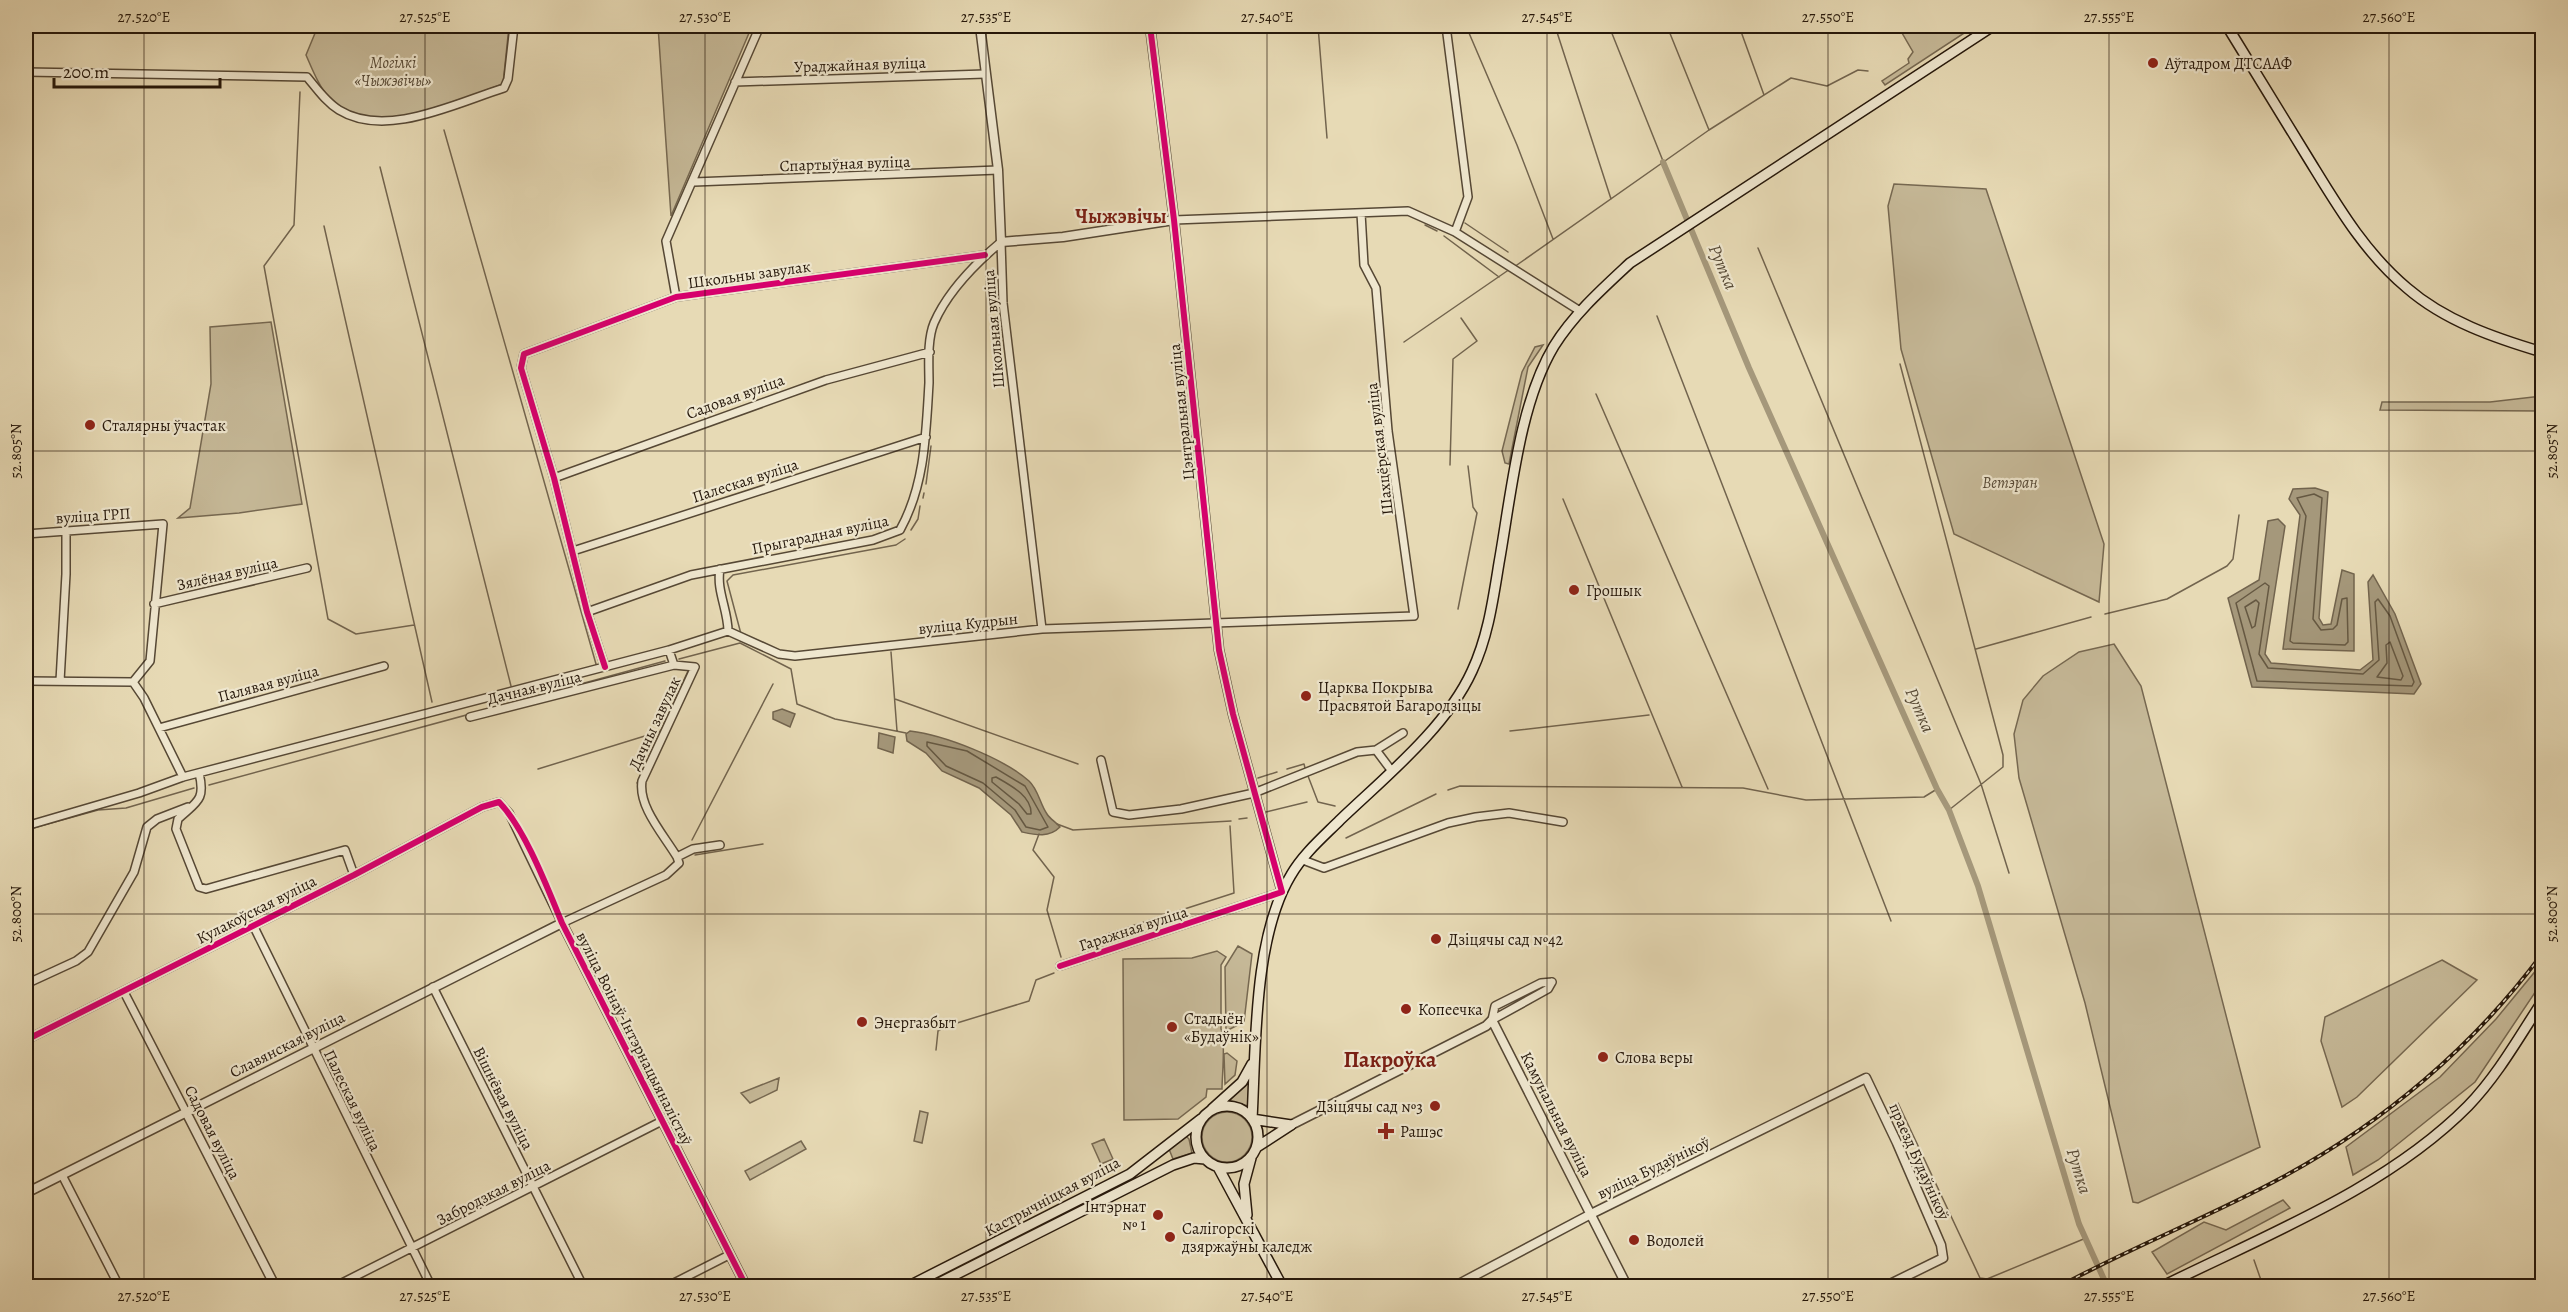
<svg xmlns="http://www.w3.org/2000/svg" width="2568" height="1312" font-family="Alegreya,serif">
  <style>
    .green { fill: #c6b998; stroke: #766851; stroke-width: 1.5 }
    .water { fill: #a5987b; stroke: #72644e; stroke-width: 1.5 }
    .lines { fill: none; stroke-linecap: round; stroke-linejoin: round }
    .shore { stroke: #655842; stroke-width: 1.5 }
    .stream { stroke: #72644e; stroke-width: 1.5 }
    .canal { stroke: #a5987b; stroke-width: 6 }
    .minor-casing { stroke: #564835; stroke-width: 10 }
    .tertiary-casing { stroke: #564835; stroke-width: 11 }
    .secondary-casing { stroke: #25170a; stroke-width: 12 }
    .minor { stroke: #efe7cf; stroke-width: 7 }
    .tertiary { stroke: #efe7cf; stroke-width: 8 }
    .secondary { stroke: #efe7cf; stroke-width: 9 }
    .rail-casing { stroke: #25170a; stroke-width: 4 }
    .rail { stroke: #efe7cf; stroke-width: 1.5; stroke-dasharray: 4.5; stroke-linecap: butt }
    .cycleway-casing { stroke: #efe7cf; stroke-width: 10 }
    .cycleway { stroke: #d6006c; stroke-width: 6 }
    .ticks { fill: none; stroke: #25170a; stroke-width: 1.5; stroke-opacity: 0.45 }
    .poi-dot { fill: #8f2418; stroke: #efe7cf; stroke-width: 2 }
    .labels { text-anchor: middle; stroke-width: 4.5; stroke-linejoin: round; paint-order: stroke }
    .park-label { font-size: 16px; font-style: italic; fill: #554835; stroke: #efe7cf }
    .poi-label { font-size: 16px; fill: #25170a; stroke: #efe7cf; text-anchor: start }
    .street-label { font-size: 16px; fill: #25170a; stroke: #efe7cf }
    .water-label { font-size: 18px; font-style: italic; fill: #584b37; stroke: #efe7cf }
    .quarter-label { font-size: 20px; font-weight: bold; fill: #7a1f14; stroke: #efe7cf }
    .district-label { font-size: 22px; font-weight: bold; fill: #7a1f14; stroke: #efe7cf }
    .neatline { fill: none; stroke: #25170a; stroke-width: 2 }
    .ticks-label { font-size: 15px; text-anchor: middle; fill: #25170a }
  </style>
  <rect width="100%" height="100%" fill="#e7dab5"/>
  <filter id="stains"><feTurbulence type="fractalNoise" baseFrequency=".00333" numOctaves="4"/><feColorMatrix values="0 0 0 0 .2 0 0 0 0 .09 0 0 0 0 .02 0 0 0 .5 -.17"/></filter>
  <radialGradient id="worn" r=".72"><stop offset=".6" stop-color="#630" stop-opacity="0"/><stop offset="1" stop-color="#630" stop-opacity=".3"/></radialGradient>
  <path class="green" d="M318 26H509L503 84C456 100 373 142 331 100 319 87 313 71 306 55Z
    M658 26H752L671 216Z
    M1898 26H1975L1885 85 1882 81 1909 63 1908 59 1913 52Z
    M1894 184 1986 189 2104 544 2099 602 1954 534 1901 349 1888 206Z
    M271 322 302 504 239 513 178 518 190 508 211 384 210 327Z
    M1543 345 1528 367 1509 464 1505 463 1502 451 1522 372 1535 347Z
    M2542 396V411L2380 410 2382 402H2490Z
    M2114 644 2141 686 2260 1147 2138 1203 2133 1202 2085 1003 2019 778 2014 734 2023 700 2043 676 2079 652Z
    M1238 946 1252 954 1244 1022 1226 1031 1225 967Z
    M1217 951 1226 957 1221 965V1029C1226 1038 1222 1076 1222 1089H1207L1206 1097 1178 1119 1124 1120 1123 959 1192 958Z
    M2442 960 2477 980 2357 1097 2342 1107 2321 1041 2325 1017Z
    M2542 963V982L2475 1082 2378 1160 2353 1175 2346 1147 2440 1077 2496 1019Z
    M1227 1053 1237 1061 1235 1075 1225 1084 1224 1054Z
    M779 1078 777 1090 750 1103 741 1093Z
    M1247 1084H1249L1248 1106 1231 1101 1230 1098Z
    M920 1111 928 1113 922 1143 914 1141Z
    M1202 1137a25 25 0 1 1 50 0a25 25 0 1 1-50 0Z
    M1186 1136 1189 1139 1192 1153 1173 1159 1169 1149Z
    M1104 1139 1113 1159 1101 1164 1092 1144Z
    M801 1141 806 1149 750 1180 745 1171Z
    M2283 1200 2290 1208 2167 1274 2152 1252 2204 1222 2226 1230Z"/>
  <path class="water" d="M2315 488 2328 492 2319 618 2323 625 2331 624 2342 570 2354 574V651L2283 649 2300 515 2289 499 2293 489Z
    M2278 519 2285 526 2265 654 2271 663 2360 670 2373 660 2368 582 2373 575 2395 614 2421 684 2414 694 2252 687 2228 598 2259 580 2268 521Z
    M782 709 795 714 790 727 773 719V712Z
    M910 731C944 735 1003 758 1029 781 1038 789 1040 804 1047 814 1050 819 1056 822 1060 827 1049 838 1036 835 1022 832L1011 815 979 788 942 771 926 753 907 741 906 734Z
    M879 733 895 737 893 753 878 748Z"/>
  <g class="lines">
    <path class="shore" d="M2314 494 2322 498 2313 619 2321 630 2333 629 2337 625 2342 599 2347 598 2348 642 2345 645 2293 643 2290 641 2306 516 2297 498Z
      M2265 583 2269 586 2259 654 2268 668 2363 674 2379 660 2375 602 2378 599 2390 616 2414 682 2412 686 2257 681 2236 603Z
      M2256 600 2259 603 2255 626 2252 628 2245 607Z
      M2390 642 2403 676 2401 680 2377 677 2387 663 2386 645Z
      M927 742 967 751 1025 786 1048 827 1040 830 1026 827 1015 810 983 783 946 766 927 746Z
      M996 777C1010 785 1032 796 1031 814H1027L1019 804 992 782V778Z"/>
    <path class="stream" d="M1318 26 1327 138
      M1466 26 1517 145 1553 239
      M1555 26 1611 199
      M1609 26 1663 161
      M1667 26 1709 130
      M1739 26 1764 95
      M300 92 294 225 264 266 328 619 356 634 414 625
      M444 130 596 664
      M380 167 511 686
      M1465 223 1508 252
      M1425 225 1437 231
      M324 226 432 702
      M1444 236 1499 277
      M1758 248 1981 784 2009 873
      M1514 267 1709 130 1791 78 1827 86 1858 70 1868 71
      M1657 316 1891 921
      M1404 342 1510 269
      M1900 364 2003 755V767L1949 810
      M1596 394 1768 789
      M1450 465 1453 359 1477 341 1461 318
      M926 484 931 446
      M923 498 924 493
      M1563 499 1682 787
      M911 530 918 519 920 506
      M1458 609 1477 513 1473 507 1468 466
      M2105 614 2167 599 2227 566 2233 559 2239 515
      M741 634 727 581 733 575 896 545 905 539
      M1976 649 2091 617
      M891 652 897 731
      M679 659 740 643 791 669 797 704 835 719 906 733
      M895 699 1078 764
      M1510 731 1649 715
      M538 769 661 731
      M1287 769 1304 764 1305 768
      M1308 776 1318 802 1335 806
      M1258 778 1277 772
      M637 783 688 671
      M209 785 665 661
      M1448 790 1460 786 1743 788 1806 800 1924 797 1937 789
      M1266 812 1307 802
      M1239 819 1247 818
      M1057 824 1073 830 1231 821
      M26 830 98 810 126 808 194 788
      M1039 834 1033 850 1054 877 1047 910 1061 957
      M1346 838 1436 794
      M692 840 773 684
      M695 855 763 844
      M1107 934 1234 893 1230 826
      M957 1023 1029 1001 1036 980 1054 973
      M936 1050 938 1031 946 1026
      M1898 1103 1980 1278 1987 1279 2086 1238
      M2254 1260 2263 1286"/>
    <path class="canal" d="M1663 162 1749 368 1937 789 1949 810 1978 886 2079 1224 2107 1286"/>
    <defs>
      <path id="minor" d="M1446 26 1468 197 1455 232 1580 311
        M26 72 307 77C317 89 326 102 339 110 386 139 456 103 504 88L508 79 514 26
        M735 82 985 74
        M694 182 998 170
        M1174 220 1408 211 1455 232
        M1001 242 1003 303 1042 629
        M676 297 666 241 760 26
        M554 478 826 380 930 352
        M26 534 163 524 150 661 133 682
        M573 551 926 437
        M154 604 307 568
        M587 612 691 575 873 540 900 530C925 485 926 433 929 383 929 365 927 340 934 323 947 293 976 263 1001 242
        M728 631 779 654 795 656 1042 629 1414 616 1388 431 1376 288 1364 265 1361 213
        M605 667 587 612 554 478 521 368 524 354 676 297 985 255
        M26 681 133 682
        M60 681 66 574V530
        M133 682 144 698 183 777
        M470 717 674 665
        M159 728 384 666
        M1376 750 1391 770
        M1101 760 1113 812 1129 815 1181 809 1254 793 1357 752 1376 750 1403 733
        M199 773C206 801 196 802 178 819L176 829 199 887 206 889 345 850 354 875
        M26 826 139 793 183 777 669 650 728 631C728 610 716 590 720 569
        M677 857 693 849 720 845
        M1303 860 1324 868 1448 823 1476 817 1509 813 1563 822
        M253 925 431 1286
        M1060 966 1282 892
        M26 984 76 961 88 952 134 872 147 827 157 819 188 807
        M433 987 583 1286
        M124 992 186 1112
        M1492 1020 1495 1006 1541 983 1552 982
        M1492 1020 1548 989 1552 982
        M26 1040 354 875 482 807 499 802 509 813 562 923 666 875 679 863 677 857C664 835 638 807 642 781L695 667 674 665 669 650
        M62 1175 119 1286
        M336 1286 662 1121
        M668 1286 729 1255"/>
      <path id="tertiary" d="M980 26 998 170 1001 242 1063 237 1174 220
        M1150 26 1174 220 1219 650 1233 714 1282 892
        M186 1112 275 1286
        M1291 1125 1486 1026 1492 1020 1627 1286
        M26 1193 562 923 746 1286
        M1455 1286 1591 1214 1866 1078 1897 1143 1941 1245 1943 1258 1886 1286"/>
      <path id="secondary" d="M2227 26C2254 70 2281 114 2308 158 2337 205 2364 252 2407 288 2445 321 2495 338 2542 352
        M1196 1137a31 31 0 1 1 62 0a31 31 0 1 1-62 0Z
        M1212 1109 1242 1082 1252 1064
        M1252 1119C1256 1047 1253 938 1291 875 1303 854 1323 837 1340 820 1385 777 1446 728 1472 671 1488 637 1493 600 1499 563 1511 496 1519 404 1554 346 1574 314 1602 289 1630 263L1993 26
        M1252 1119 1291 1125
        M1257 1147 1291 1125
        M1218 1167 1282 1286
        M1247 1215 1244 1184 1251 1158
        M909 1286 1130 1174 1201 1119
        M933 1286 1173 1165 1194 1158 1205 1159
        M2163 1286C2266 1235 2387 1188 2468 1106 2498 1075 2519 1037 2542 1002"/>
    </defs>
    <use href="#minor" class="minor-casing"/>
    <use href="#tertiary" class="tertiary-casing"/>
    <use href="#secondary" class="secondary-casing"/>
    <use href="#minor" class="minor"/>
    <use href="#tertiary" class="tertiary"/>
    <use href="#secondary" class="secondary"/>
    <defs>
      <path id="rail" d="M2060 1286C2132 1247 2209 1217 2281 1178 2383 1123 2473 1047 2542 954"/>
    </defs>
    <use href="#rail" class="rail-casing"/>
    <use href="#rail" class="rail"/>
    <defs>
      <path id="cycleway" d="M605 667 587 612 554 478 521 368 524 354 676 297 985 255
        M1060 966 1282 892 1233 714 1219 650 1174 220 1150 26
        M26 1040 354 875 482 807 499 802C525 829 547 887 562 923L746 1286"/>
    </defs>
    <use href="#cycleway" class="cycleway-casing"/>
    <use href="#cycleway" class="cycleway"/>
  </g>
  <path class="ticks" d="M144 26V1286M425 26V1286M705 26V1286M986 26V1286M1267 26V1286M1547 26V1286M1828 26V1286M2109 26V1286M2389 26V1286M26 451H2542M26 914H2542"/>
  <g class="poi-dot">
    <circle cx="2153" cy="63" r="6"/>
    <circle cx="90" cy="425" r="6"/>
    <circle cx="1574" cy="590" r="6"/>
    <circle cx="1306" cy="696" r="6"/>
    <circle cx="1436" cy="939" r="6"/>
    <circle cx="1406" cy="1009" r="6"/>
    <circle cx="862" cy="1022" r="6"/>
    <circle cx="1172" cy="1027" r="6"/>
    <circle cx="1603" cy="1057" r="6"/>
    <circle cx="1435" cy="1106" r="6"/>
    <path d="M1383 1122h6v6h6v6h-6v6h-6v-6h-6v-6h6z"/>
    <circle cx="1158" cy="1215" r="6"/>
    <circle cx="1170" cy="1237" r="6"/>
    <circle cx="1634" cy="1240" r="6"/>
  </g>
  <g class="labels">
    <g class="park-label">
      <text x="393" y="68">Могілкі<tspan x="393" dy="18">«Чыжэвічы»</tspan></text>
      <text x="2010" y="488">Ветэран</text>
    </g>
    <g class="poi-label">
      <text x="2165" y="69">Аўтадром ДТСААФ</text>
      <text x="102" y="431">Сталярны ўчастак</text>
      <text x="1586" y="596">Грошык</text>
      <text x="1318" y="693">Царква Покрыва<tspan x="1318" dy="18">Прасвятой Багародзіцы</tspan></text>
      <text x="1448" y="945">Дзіцячы сад №42</text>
      <text x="1418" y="1015">Копеечка</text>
      <text x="1184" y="1024">Стадыён<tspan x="1184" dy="18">«Будаўнік»</tspan></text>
      <text x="874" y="1028">Энергазбыт</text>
      <text x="1615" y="1063">Слова веры</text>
      <text x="1423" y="1112" text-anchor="end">Дзіцячы сад №3</text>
      <text x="1400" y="1137">Рашэс</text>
      <text x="1146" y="1212" text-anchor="end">Інтэрнат<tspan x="1146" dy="18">№ 1</tspan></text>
      <text x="1182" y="1234">Салігорскі<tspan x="1182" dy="18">дзяржаўны каледж</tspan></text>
      <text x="1646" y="1246">Водолей</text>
    </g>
    <g class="street-label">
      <text transform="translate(860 64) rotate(-2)" y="6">Ураджайная вуліца</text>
      <text transform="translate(845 163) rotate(-2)" y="6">Спартыўная вуліца</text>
      <text transform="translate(749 274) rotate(-8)" y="6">Школьны завулак</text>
      <text transform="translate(993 329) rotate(-95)" y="6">Школьная вуліца</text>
      <text transform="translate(735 396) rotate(-20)" y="6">Садовая вуліца</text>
      <text transform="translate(1181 412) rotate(-96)" y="6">Цэнтральная вуліца</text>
      <text transform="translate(1379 449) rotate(-97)" y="6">Шахцёрская вуліца</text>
      <text transform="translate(745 480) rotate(-18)" y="6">Палеская вуліца</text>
      <text transform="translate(93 515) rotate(-4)" y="6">вуліца ГРП</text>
      <text transform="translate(820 534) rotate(-12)" y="6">Прыгарадная вуліца</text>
      <text transform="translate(227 573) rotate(-13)" y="6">Зялёная вуліца</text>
      <text transform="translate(968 623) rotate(-6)" y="6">вуліца Кудрын</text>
      <text transform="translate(268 683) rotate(-15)" y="6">Палявая вуліца</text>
      <text transform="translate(534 687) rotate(-14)" y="6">Дачная вуліца</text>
      <text transform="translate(654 723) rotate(-65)" y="6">Дачны завулак</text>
      <text transform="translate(256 909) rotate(-27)" y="6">Кулакоўская вуліца</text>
      <text transform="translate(1133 928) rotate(-18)" y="6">Гаражная вуліца</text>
      <text transform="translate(635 1038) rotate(63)" y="6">вуліца Воінаў-Інтэрнацыяналістаў</text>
      <text transform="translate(287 1044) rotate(-27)" y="6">Славянская вуліца</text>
      <text transform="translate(504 1098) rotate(63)" y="6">Вішнёвая вуліца</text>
      <text transform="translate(353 1100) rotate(64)" y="6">Палеская вуліца</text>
      <text transform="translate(1557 1114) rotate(63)" y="6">Камунальная вуліца</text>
      <text transform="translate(213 1132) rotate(63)" y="6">Садовая вуліца</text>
      <text transform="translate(1920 1161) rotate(66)" y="6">праезд Будаўнікоў</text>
      <text transform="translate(1653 1167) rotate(-26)" y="6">вуліца Будаўнікоў</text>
      <text transform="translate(493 1192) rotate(-27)" y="6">Забродзкая вуліца</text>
      <text transform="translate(1052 1196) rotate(-28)" y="6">Кастрычніцкая вуліца</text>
    </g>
    <g class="water-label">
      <text transform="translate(1723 267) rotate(67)" y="6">Рутка</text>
      <text transform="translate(1920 710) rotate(66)" y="6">Рутка</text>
      <text transform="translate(2079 1171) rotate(73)" y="6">Рутка</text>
    </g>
    <g class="quarter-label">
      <text x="1121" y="223">Чыжэвічы</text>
    </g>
    <g class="district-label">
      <text x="1390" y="1067">Пакроўка</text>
    </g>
  </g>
  <rect width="2568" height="1312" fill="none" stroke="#e7dab5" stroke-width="66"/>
  <path d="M54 78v9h166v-9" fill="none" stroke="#25170a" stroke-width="3"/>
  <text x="63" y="78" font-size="18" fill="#25170a" stroke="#efe7cf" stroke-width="4.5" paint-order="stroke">200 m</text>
  <rect x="33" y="33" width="2502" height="1246" class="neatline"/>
  <g class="ticks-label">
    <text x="144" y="22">27.520°E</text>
    <text x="425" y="22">27.525°E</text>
    <text x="705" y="22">27.530°E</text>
    <text x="986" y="22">27.535°E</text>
    <text x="1267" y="22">27.540°E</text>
    <text x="1547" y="22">27.545°E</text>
    <text x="1828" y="22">27.550°E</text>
    <text x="2109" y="22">27.555°E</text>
    <text x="2389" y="22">27.560°E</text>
    <text transform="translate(16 451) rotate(-90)" y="5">52.805°N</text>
    <text transform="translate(2552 451) rotate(-90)" y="5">52.805°N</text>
    <text transform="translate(16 914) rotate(-90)" y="5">52.800°N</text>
    <text transform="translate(2552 914) rotate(-90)" y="5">52.800°N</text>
    <text x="144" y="1301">27.520°E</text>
    <text x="425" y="1301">27.525°E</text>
    <text x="705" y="1301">27.530°E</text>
    <text x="986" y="1301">27.535°E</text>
    <text x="1267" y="1301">27.540°E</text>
    <text x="1547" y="1301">27.545°E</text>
    <text x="1828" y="1301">27.550°E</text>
    <text x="2109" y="1301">27.555°E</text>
    <text x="2389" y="1301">27.560°E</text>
  </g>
  <rect width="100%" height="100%" filter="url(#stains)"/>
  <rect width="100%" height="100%" fill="url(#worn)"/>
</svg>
